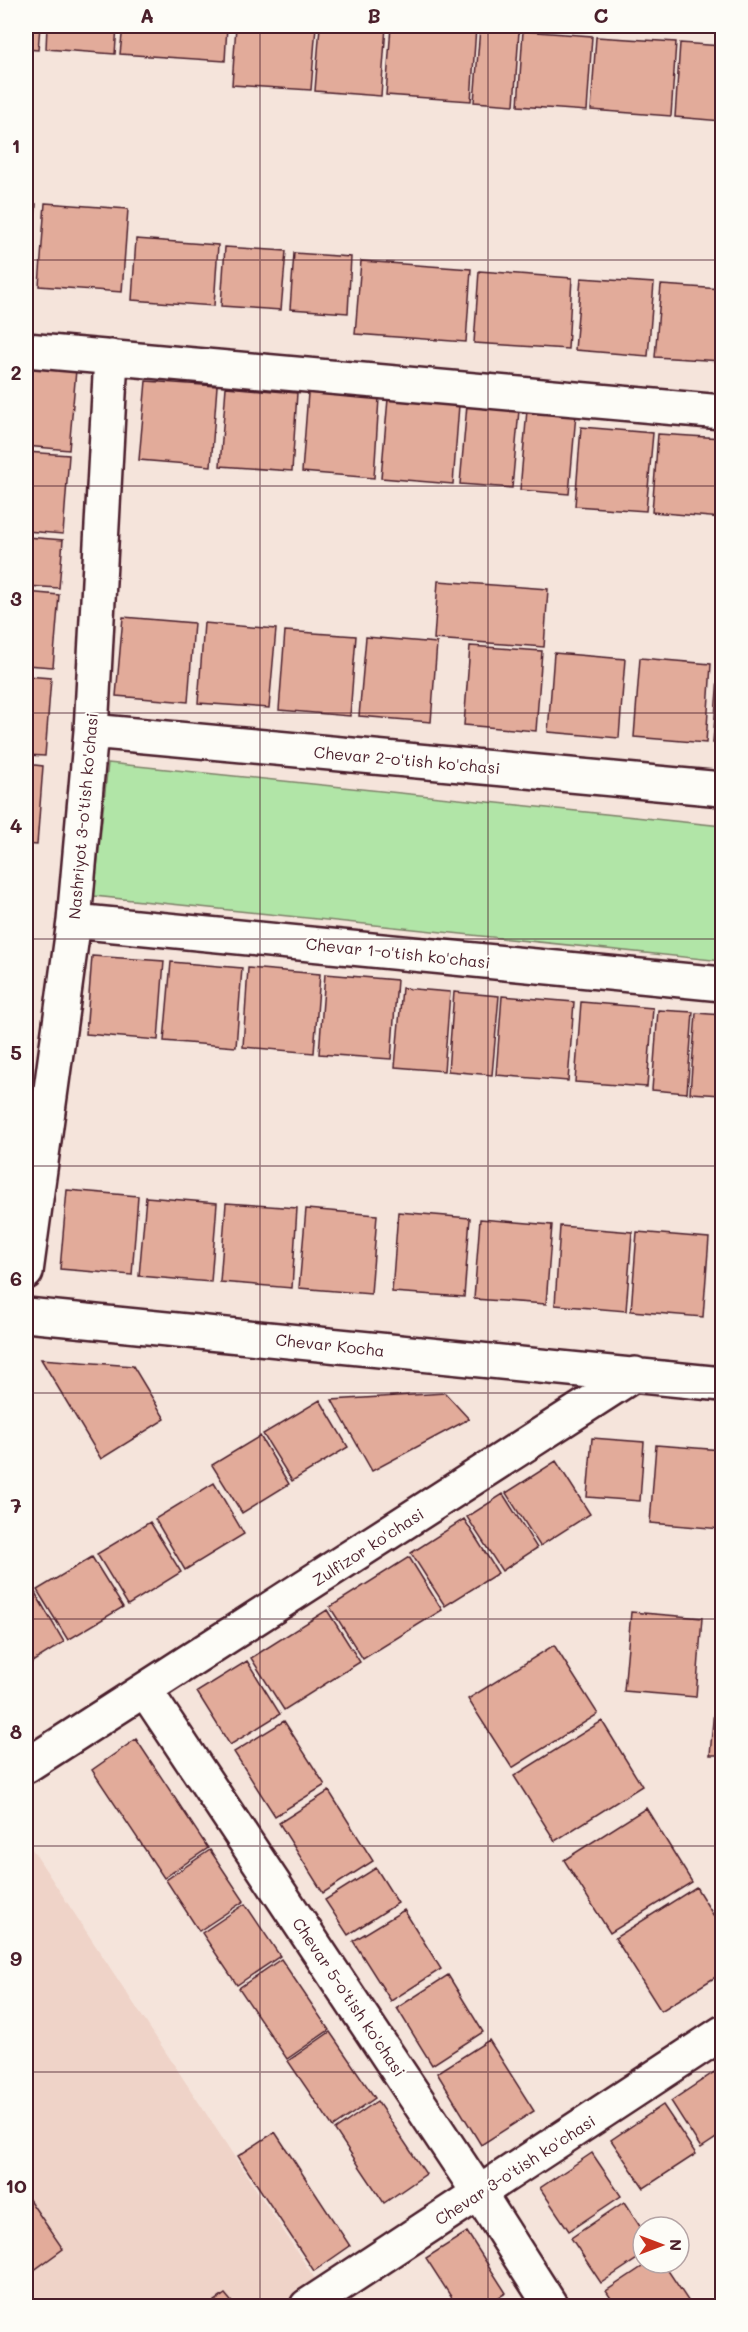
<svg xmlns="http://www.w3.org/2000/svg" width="748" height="2332" font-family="Mali,sans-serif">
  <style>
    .built { fill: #efd3c8 }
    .green { fill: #b1e5a7; stroke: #7e8269; stroke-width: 1.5 }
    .building { fill: #e2ab9a; stroke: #4a1f2b; stroke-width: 1.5 }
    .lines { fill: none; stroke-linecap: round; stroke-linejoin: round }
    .minor-casing { stroke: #4a1f2b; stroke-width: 38 }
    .minor { stroke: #fdfcf7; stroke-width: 33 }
    .grid { fill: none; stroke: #4a1f2b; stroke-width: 1.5; stroke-opacity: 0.55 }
    .labels { text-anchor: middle; stroke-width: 4.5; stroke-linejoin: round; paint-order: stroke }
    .street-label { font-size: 16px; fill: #4a1f2b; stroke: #fdfcf7 }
    .neatline { fill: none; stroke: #4a1f2b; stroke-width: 2 }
    .grid-label { font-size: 20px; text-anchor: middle; font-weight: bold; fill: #4a1f2b }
  </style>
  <rect width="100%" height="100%" fill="#f5e4db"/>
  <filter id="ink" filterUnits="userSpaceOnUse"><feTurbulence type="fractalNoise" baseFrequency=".0167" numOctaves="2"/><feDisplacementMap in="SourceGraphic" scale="12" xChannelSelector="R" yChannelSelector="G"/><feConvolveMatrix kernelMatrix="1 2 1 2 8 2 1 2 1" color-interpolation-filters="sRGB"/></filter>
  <g filter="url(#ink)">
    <path class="built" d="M26 1840 321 2288 294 2306H26Z"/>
    <path class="green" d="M108 763 722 826V961L94 896Z"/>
    <path class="building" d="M26 26H40L38 50 26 49Z
      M47 26H117L115 54 46 49Z
      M123 26H227L225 61 120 54Z
      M236 26H316L311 90 232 85Z
      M320 26H386L381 96 315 91Z
      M391 26 476 27 471 101 386 95Z
      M480 28 519 31 514 105 474 102Z
      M523 31 592 36 587 111 518 106Z
      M596 37 676 42 671 116 591 110Z
      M680 43 722 46V121L675 117Z
      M26 203 36 204 30 286H26Z
      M45 203 128 209 122 292 39 286Z
      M136 239 218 245 214 306 132 300Z
      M225 247 286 251 281 310 221 306Z
      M294 253 351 257 348 313 290 309Z
      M361 261 471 269 466 342 355 334Z
      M479 271 572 278 568 349 474 343Z
      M581 278 654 283 648 356 575 350Z
      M661 285 722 289V361L655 357Z
      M26 366 76 370 69 450 26 446Z
      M146 381 217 386 211 466 139 460Z
      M226 387 297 393 292 471 220 466Z
      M308 393 379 398 374 478 302 472Z
      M388 399 459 405 453 484 381 478Z
      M467 405 519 410 512 488 460 484Z
      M527 410 576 414 569 494 520 490Z
      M581 427 653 433 646 511 575 506Z
      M658 434 722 438V518L652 512Z
      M26 452 69 455 63 534 26 531Z
      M26 537 63 540 59 588 26 586Z
      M438 581 548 589 544 647 434 639Z
      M26 592 59 595 53 667 26 665Z
      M123 617 194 623 188 702 116 696Z
      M204 623 276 629 269 708 198 703Z
      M285 631 356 636 350 716 279 710Z
      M366 637 437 643 431 722 359 716Z
      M470 646 542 651 536 731 464 725Z
      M554 653 625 659 619 738 548 732Z
      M640 658 711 664 706 743 634 737Z
      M719 664 722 665V744L713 743Z
      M26 676 51 678 45 756 26 755Z
      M26 764 43 766 37 845 26 844Z
      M92 956 164 961 158 1040 86 1034Z
      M171 962 242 968 236 1047 164 1041Z
      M248 968 320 974 314 1053 243 1047Z
      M325 974 397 980 391 1059 319 1054Z
      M402 988 450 992 444 1071 395 1067Z
      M454 992 499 996 492 1075 448 1071Z
      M502 996 574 1002 568 1081 496 1075Z
      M581 1002 653 1008 647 1087 575 1082Z
      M658 1010 693 1012 687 1093 652 1090Z
      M696 1013 722 1015V1095L690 1093Z
      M67 1190 138 1196 132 1275 60 1269Z
      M146 1197 217 1203 211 1282 139 1276Z
      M226 1203 297 1208 292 1288 220 1282Z
      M306 1209 377 1215 371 1294 299 1288Z
      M398 1212 470 1218 464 1297 392 1292Z
      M480 1219 552 1225 546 1304 474 1299Z
      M560 1226 632 1232 626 1311 555 1305Z
      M637 1232 709 1238 703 1317 631 1311Z
      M41 1359 133 1366 165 1419 101 1459Z
      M445 1393 469 1419 372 1471 332 1400Z
      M320 1400 348 1447 292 1481 263 1434Z
      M260 1436 289 1484 242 1513 212 1465Z
      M592 1438 644 1442 640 1501 587 1497Z
      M656 1445 722 1450V1529L650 1523Z
      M556 1461 590 1514 540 1546 506 1493Z
      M214 1483 244 1534 185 1570 155 1519Z
      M503 1494 537 1548 502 1571 467 1517Z
      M464 1519 498 1573 445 1606 411 1553Z
      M150 1522 181 1572 128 1605 97 1554Z
      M92 1557 123 1607 68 1640 37 1590Z
      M409 1557 442 1610 363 1659 330 1607Z
      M34 1591 64 1642 26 1666V1597Z
      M327 1610 360 1662 284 1710 251 1658Z
      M631 1612 702 1618 696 1697 624 1691Z
      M554 1645 598 1714 512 1768 468 1699Z
      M247 1661 280 1714 230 1745 197 1692Z
      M717 1675 722 1676V1755H710Z
      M284 1721 325 1785 275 1816 234 1752Z
      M602 1721 642 1786 555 1841 514 1776Z
      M136 1739 208 1848 164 1878 92 1770Z
      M329 1791 373 1861 323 1893 279 1823Z
      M646 1808 692 1882 610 1933 564 1860Z
      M210 1850 244 1901 199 1931 166 1880Z
      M376 1868 398 1903 348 1935 325 1900Z
      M696 1887 722 1929V1973L661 2011 615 1938Z
      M245 1904 280 1956 237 1985 202 1933Z
      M404 1910 441 1969 391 2001 353 1941Z
      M281 1959 329 2030 287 2059 239 1988Z
      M448 1975 483 2032 432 2065 397 2008Z
      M330 2032 375 2098 333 2127 288 2061Z
      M489 2040 534 2111 481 2145 437 2073Z
      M722 2067V2134L701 2148 671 2101Z
      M377 2101 426 2174 384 2203 335 2130Z
      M663 2105 696 2154 644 2188 611 2140Z
      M275 2132 350 2246 314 2271 238 2156Z
      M592 2153 621 2196 569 2231 540 2188Z
      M26 2195 63 2249 26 2276Z
      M624 2202 643 2231V2255L601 2283 571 2238Z
      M467 2232 506 2293 484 2306H457L426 2258Z
      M648 2263H663L691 2305 688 2306H616L606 2291Z
      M225 2294 235 2306H208Z
      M510 2299 514 2306H499Z"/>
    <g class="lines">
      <defs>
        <path id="minor" d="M26 350 722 412
          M91 731 722 789
          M74 921 722 984
          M26 1272 74 921 91 731 111 357
          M26 1315 722 1384
          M145 1690 479 2193 551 2306
          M26 1766 635 1374
          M307 2306 722 2033"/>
      </defs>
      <use href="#minor" class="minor-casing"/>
      <use href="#minor" class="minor"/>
    </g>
  </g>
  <path class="grid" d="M260 26V2306M488 26V2306M26 260H722M26 486H722M26 713H722M26 939H722M26 1166H722M26 1393H722M26 1619H722M26 1846H722M26 2072H722"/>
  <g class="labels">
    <g class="street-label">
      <text transform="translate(407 760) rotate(5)" y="6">Chevar 2-o'tish ko'chasi</text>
      <text transform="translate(83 816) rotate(-85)" y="6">Nashriyot 3-o'tish ko'chasi</text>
      <text transform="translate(398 953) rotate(6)" y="6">Chevar 1-o'tish ko'chasi</text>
      <text transform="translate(330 1345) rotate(6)" y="6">Chevar Kocha</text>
      <text transform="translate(368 1547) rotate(-33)" y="6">Zulfizor ko'chasi</text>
      <text transform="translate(349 1997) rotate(56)" y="6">Chevar 5-o'tish ko'chasi</text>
      <text transform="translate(515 2170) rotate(-33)" y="6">Chevar 3-o'tish ko'chasi</text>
    </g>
  </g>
  <rect width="748" height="2332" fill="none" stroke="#fdfcf7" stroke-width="66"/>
  <g transform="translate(661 2245) rotate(90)"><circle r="28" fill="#fdfcf7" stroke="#b5a4a5" stroke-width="1.5"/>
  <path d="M0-4.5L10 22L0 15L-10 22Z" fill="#c8321e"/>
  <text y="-9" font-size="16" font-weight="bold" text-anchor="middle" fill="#4a1f2b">N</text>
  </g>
  <rect x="33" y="33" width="682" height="2266" class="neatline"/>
  <g class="grid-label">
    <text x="147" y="23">A</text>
    <text x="374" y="23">B</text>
    <text x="601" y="23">C</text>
    <text x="16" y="153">1</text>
    <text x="16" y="380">2</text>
    <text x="16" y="606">3</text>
    <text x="16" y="833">4</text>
    <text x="16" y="1060">5</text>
    <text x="16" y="1286">6</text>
    <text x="16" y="1513">7</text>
    <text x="16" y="1739">8</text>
    <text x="16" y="1966">9</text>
    <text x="16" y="2193">10</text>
  </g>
</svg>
